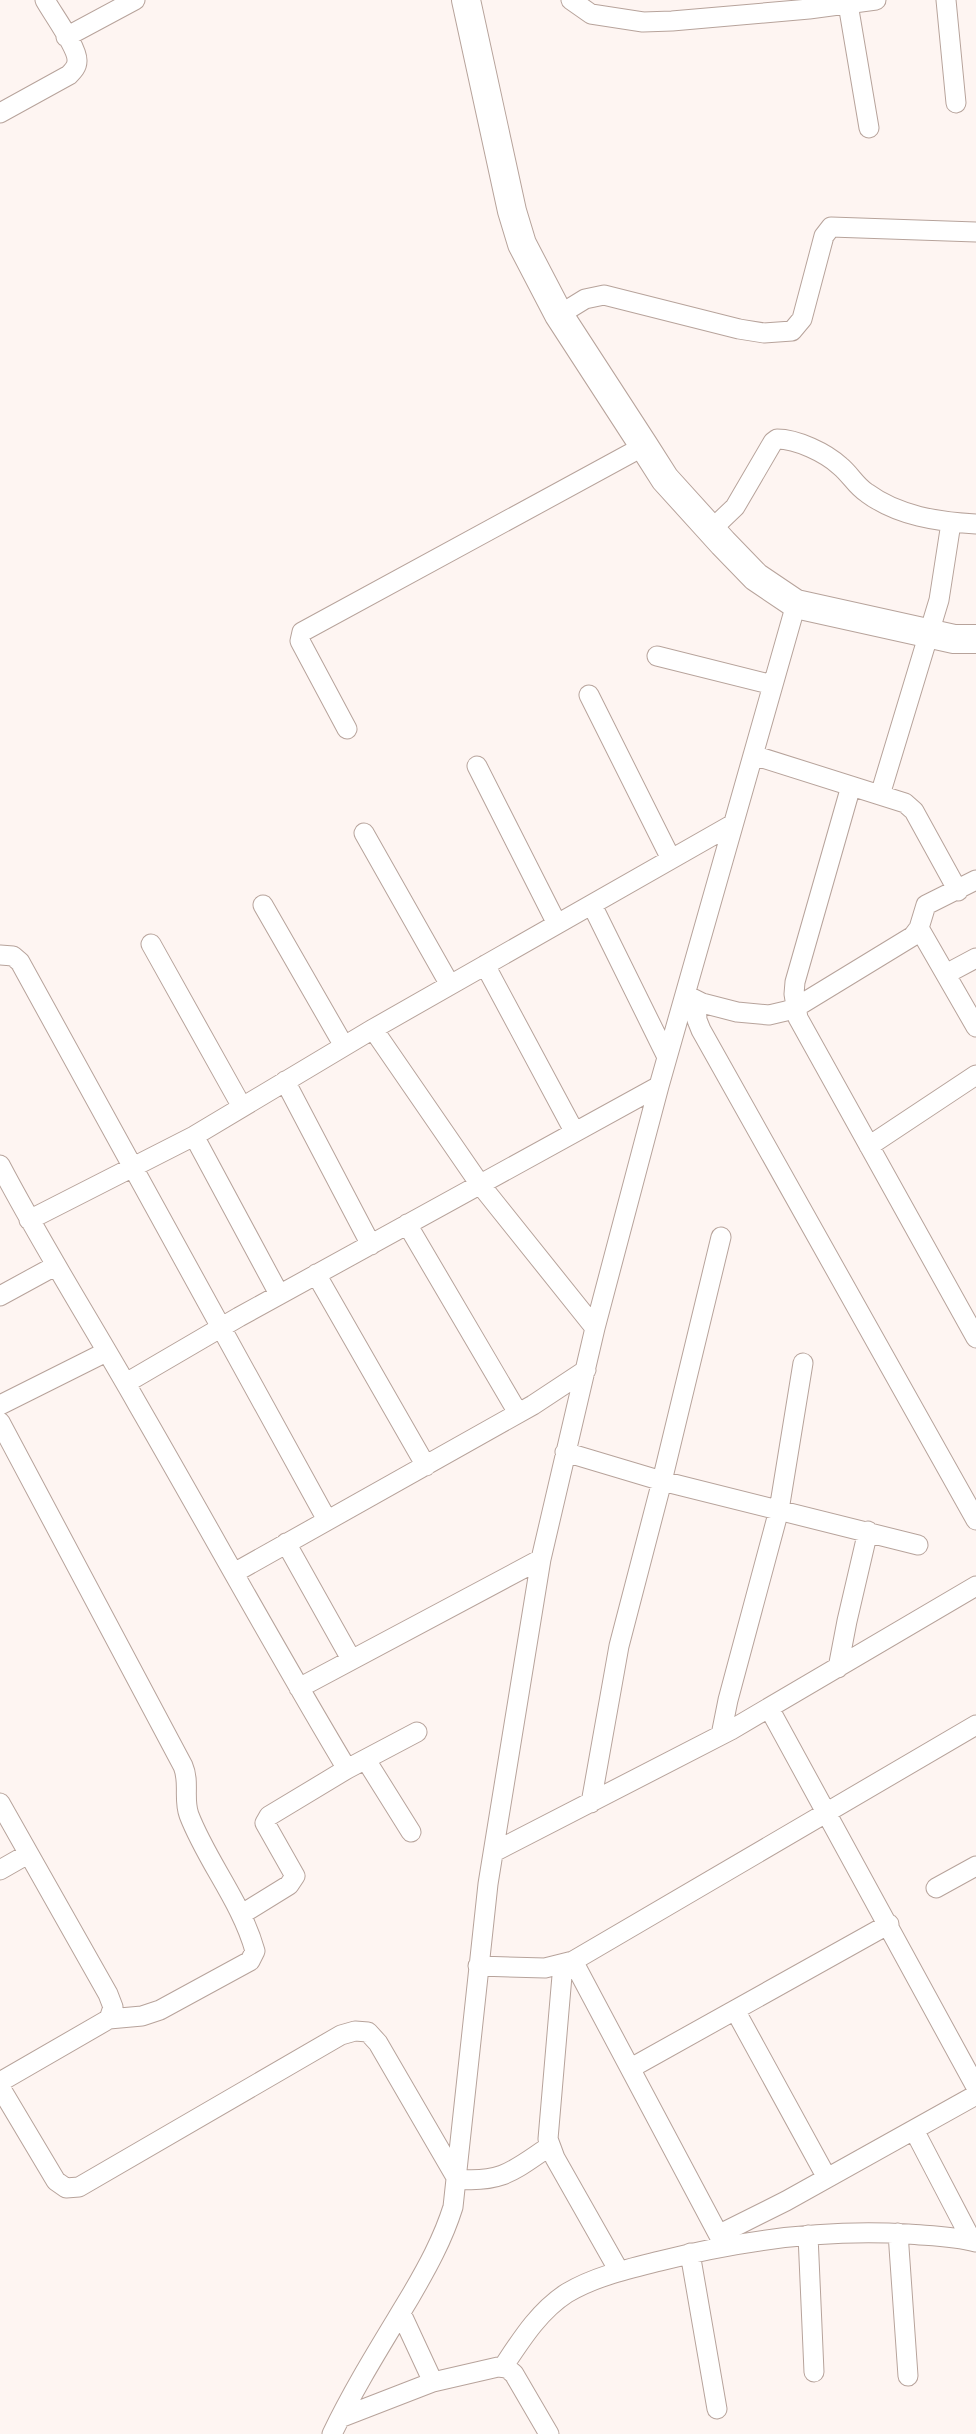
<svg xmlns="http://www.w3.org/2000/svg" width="976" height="2434" font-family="Literata,serif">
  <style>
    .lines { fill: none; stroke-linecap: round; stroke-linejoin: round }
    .street-casing { stroke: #b7a39b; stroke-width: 21 }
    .secondary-casing { stroke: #b7a39b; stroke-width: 30 }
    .street { stroke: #fff; stroke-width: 19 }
    .secondary { stroke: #fff; stroke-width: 28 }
  </style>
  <rect width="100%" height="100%" fill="#fef5f2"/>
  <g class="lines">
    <defs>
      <path id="street" d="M571 0 591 14 643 22 672 21 809 9 876 0
        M946 0 956 103
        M848 4 869 128
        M66 37 135 0
        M0 113 69 75C73 71 77 67 77 61 78 48 52 13 45 0
        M559 315 585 299 604 295 739 329 764 333 792 331 802 319 824 236 831 227 976 232
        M711 530 735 507 773 442 777 439C797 439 826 453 840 466 850 474 856 486 867 493 898 516 939 522 976 524
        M657 656 773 685
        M589 695 671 859
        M347 729 300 641 302 632 644 446
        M753 755 905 803 914 811 958 891
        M477 766 557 924
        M851 786 795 982 794 994 798 1018 976 1338
        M880 795 939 600 951 523
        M364 833 450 985
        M263 905 344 1046
        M592 905 667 1057
        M919 928 976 1027
        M151 944 242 1107
        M0 955 13 956 20 962 327 1520
        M485 965 574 1131
        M946 974 976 958
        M686 995 702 1003 737 1012 769 1015 786 1011 795 1008 913 936 919 928 926 905 976 880
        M696 1000 697 1020 701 1030 976 1520
        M373 1029 479 1183 595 1328
        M285 1081 371 1245
        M194 1136 279 1294
        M869 1146 976 1075
        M0 1165C43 1247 92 1324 138 1405 208 1526 275 1649 347 1769
        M29 1220 194 1136 373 1029 733 824
        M407 1224 518 1413
        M316 1274 426 1466
        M0 1296 55 1266
        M126 1383 239 1317 659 1086
        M0 1405 106 1352
        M0 1422 183 1766C190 1782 183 1799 189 1815 207 1862 241 1901 255 1951L250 1961 160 2010 142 2016 109 2019
        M565 1452 662 1481 918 1545
        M286 1543 351 1659
        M234 1573 533 1405 586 1370
        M838 1668 847 1621 868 1531
        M299 1688 541 1559
        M769 1708 976 2087
        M721 1735 728 1700 779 1510 803 1363
        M366 1760 411 1832
        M0 1803 108 1994 113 2007 109 2019 0 2082
        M591 1803 619 1646 662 1481 721 1237
        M494 1852 731 1730 976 1586
        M0 1870 28 1854
        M936 1888 976 1866
        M242 1914 289 1885 295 1876 265 1823 269 1816 347 1769 417 1732
        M573 1961 724 2245
        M563 1964 548 2139 555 2158 619 2271
        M478 1966 545 1968 573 1961 976 1725
        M735 2010 827 2178
        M631 2068 889 1924
        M0 2087 56 2181 66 2188 79 2187 341 2035 355 2031 368 2032 378 2043 457 2179
        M914 2130 972 2241
        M457 2179C503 2183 514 2170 550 2146
        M898 2233 908 2376
        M720 2234 786 2201 976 2095
        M808 2235 814 2372
        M690 2253 717 2409
        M401 2313 433 2382
        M503 2367C521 2340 539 2311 567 2293 596 2276 628 2269 660 2261 742 2240 824 2229 908 2234 931 2236 954 2236 976 2242
        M340 2418 433 2382 498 2367 507 2368 514 2374 549 2434
        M332 2434C355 2386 383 2342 410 2297 427 2268 443 2239 453 2207L488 1884 541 1559 595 1328 659 1086 796 604"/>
      <path id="secondary" d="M466 0 512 211 522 244 559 315 644 446 665 479 723 543 756 577 796 604 954 639H976"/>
    </defs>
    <use href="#street" class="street-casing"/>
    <use href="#secondary" class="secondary-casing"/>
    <use href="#street" class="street"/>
    <use href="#secondary" class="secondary"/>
  </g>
</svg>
